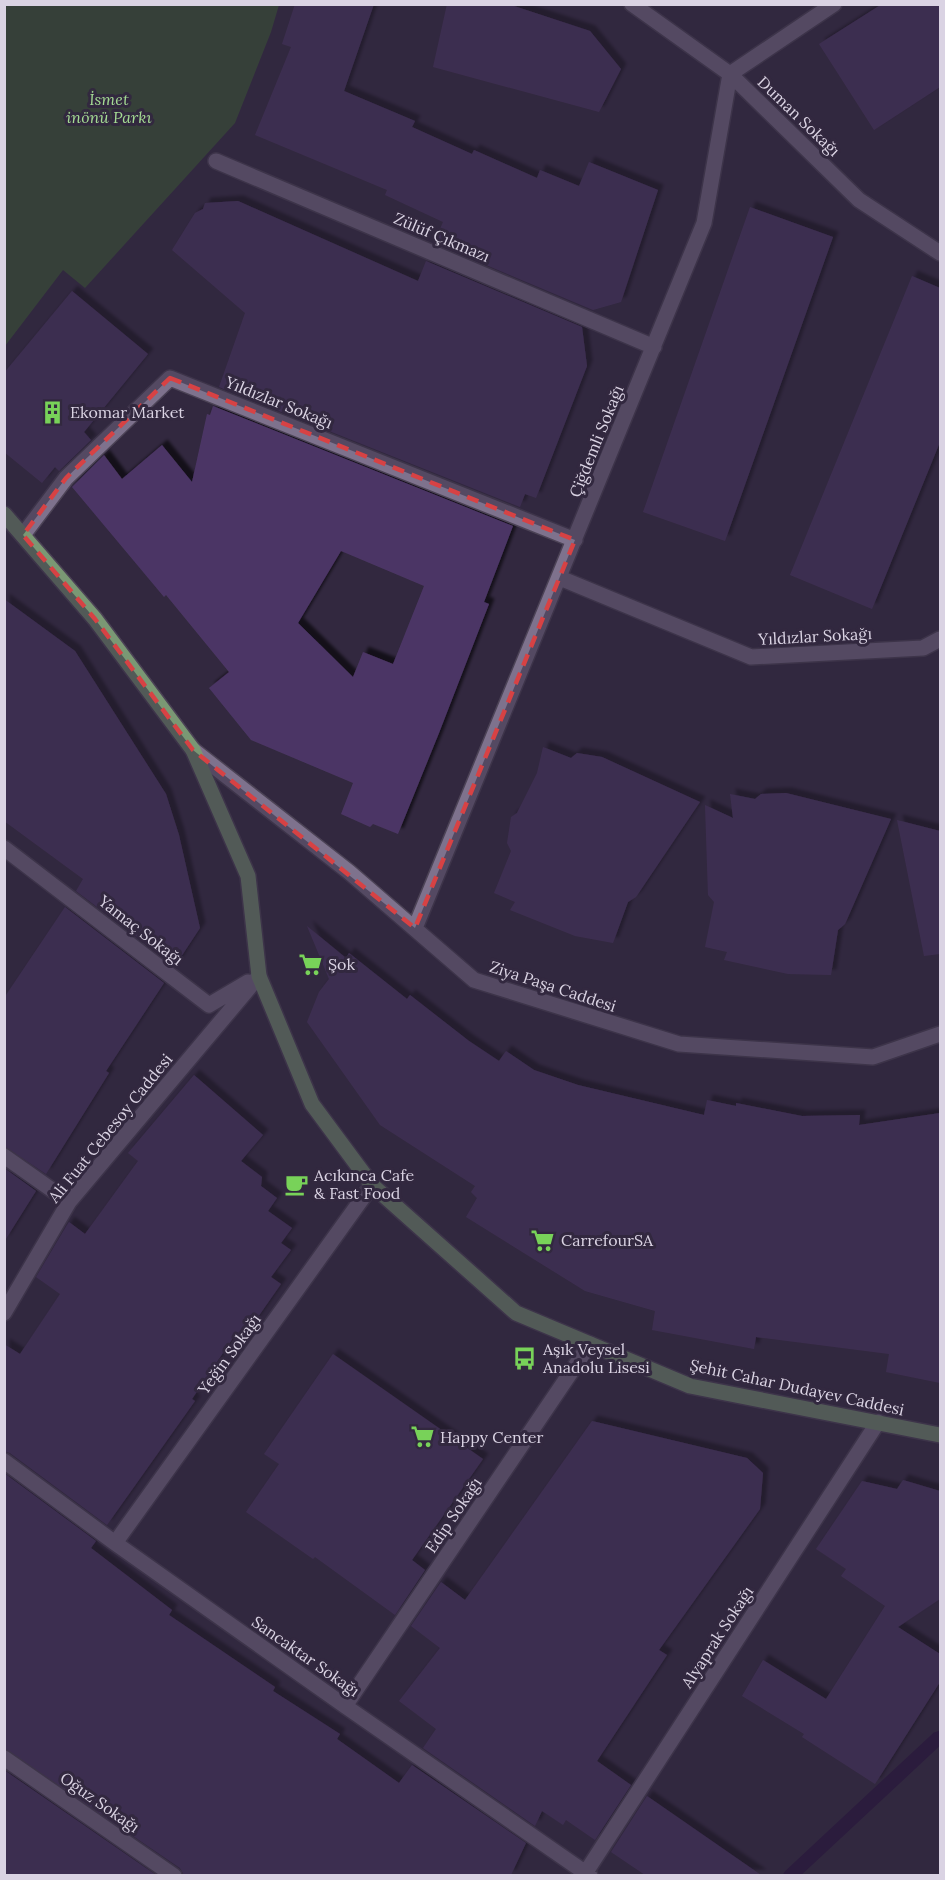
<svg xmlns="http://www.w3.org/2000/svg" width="945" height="1880" font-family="Lora,serif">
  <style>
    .green { fill: #3d5e32 }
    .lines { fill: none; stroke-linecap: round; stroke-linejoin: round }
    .stream { stroke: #250e3a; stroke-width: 14 }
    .building { fill: #4c3665; fill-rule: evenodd; filter: url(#shadow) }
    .street-casing { stroke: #4c4356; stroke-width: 18 }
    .primary-casing { stroke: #4c4356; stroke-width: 18 }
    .street { stroke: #7e728d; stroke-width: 15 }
    .primary { stroke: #7a9874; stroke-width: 15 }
    .marked { fill: none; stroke: #d74244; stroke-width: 4.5; stroke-dasharray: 12 8; stroke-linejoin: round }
    .labels { text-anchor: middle; stroke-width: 6; stroke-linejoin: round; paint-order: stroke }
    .park-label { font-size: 16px; font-style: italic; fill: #a4db93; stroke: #32283f }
    .street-label { font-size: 16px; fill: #dad3e3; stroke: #32283f }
    .poi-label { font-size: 16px; fill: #dad3e3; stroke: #32283f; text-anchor: start }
  </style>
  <defs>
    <filter id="shadow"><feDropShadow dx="5.5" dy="-5.5" stdDeviation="1.5" flood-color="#0009"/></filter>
  </defs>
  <rect width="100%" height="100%" fill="#32283f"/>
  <path class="green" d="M5 4 279 5 271 32 235 123 85 288 63 270 5 346Z"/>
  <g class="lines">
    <path class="stream" d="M790 1876 937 1739 940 1738"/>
  </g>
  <path class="building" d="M295 4H374L344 91 415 121 412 127 472 154 474 150 537 178 540 170 579 186 589 162 658 190 621 302 593 310 434 243 443 222 385 195 387 190 255 135 291 47 282 44Z
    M447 4H508L590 31 621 69 599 112 433 67Z
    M882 4H940V87L874 130 819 44Z
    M238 201 418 281 426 261 582 327 587 366 536 498 525 494 520 507 219 387 245 313 172 250 195 213 203 209 205 203Z
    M750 207 833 237 725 541 643 512Z
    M912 276 940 288V442L872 609 790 575Z
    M72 291 148 354 84 432 91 440 59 471 55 467 42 483 4 452V373Z
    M213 406 513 526 484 602 489 604 439 733 398 834 373 824 370 827 341 814 353 783 251 740 209 688 229 672 166 595 164 597 72 487 104 455 122 479 162 445 192 482 207 414 210 415ZM341 551 424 586 393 664 363 652 353 677 298 623Z
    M4 599 75 651 166 794 179 835 200 928 175 966 76 891 83 879 4 821Z
    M543 747 571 758 577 753 602 757 700 802 636 897 628 902 613 943 575 936 510 910 515 902 494 893 511 851 507 843 511 817 517 813 537 773Z
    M786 793 891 819 845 924 838 930 831 975 788 974 724 960 727 952 705 947 714 902 708 895 705 805 733 818 730 794 755 799 761 794Z
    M897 820 940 831V954L924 956Z
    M65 907 164 983 106 1071 109 1073 46 1174 4 1146V998Z
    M307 926 346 958 349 953 407 999 410 995 469 1041 499 1061 506 1051 534 1070 578 1085 704 1115 707 1100 736 1106V1103L802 1116 860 1115 859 1125 940 1113V1383L886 1372 889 1354 756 1337 754 1349 652 1330 655 1311 585 1291 466 1217 477 1198 471 1192 475 1186 380 1125 307 1022 319 992 329 979Z
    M194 1075 263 1135 241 1161 262 1177 261 1186 277 1198 268 1211 292 1228 281 1243 291 1250 271 1277 281 1284 244 1337 237 1332 192 1399 195 1401 107 1525 10 1453 4 1451V1344L20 1354 60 1294 36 1277 67 1225 69 1222 85 1234 138 1161 128 1153Z
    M4 1168 36 1191 4 1242Z
    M333 1354 483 1459 412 1560 425 1570 395 1615 315 1557 313 1559 246 1512 279 1464 264 1454Z
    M592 1421 747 1458 763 1473 760 1509 659 1650 667 1655 597 1761 631 1785 595 1840 566 1820 563 1825 542 1811 535 1826 423 1748 436 1729 399 1701 440 1648 411 1626 441 1582 465 1600Z
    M4 1473 96 1541 91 1548 172 1610 169 1615 275 1687 273 1691 340 1734 337 1739 399 1783 412 1765 526 1843 511 1875H184L180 1868 4 1748Z
    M903 1480 940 1491V1599L898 1627 940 1654V1682L875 1784 802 1737 804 1734 742 1696 763 1660 826 1699 885 1606 841 1576 846 1569 816 1549 862 1481 897 1489Z
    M4 1770 156 1875H4Z
    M647 1796 761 1875H645L611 1852Z"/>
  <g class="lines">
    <defs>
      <path id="street" d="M632 4 730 74 859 200 940 253
        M216 161 654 347
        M23 535 66 478 170 378 575 540
        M560 578 751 657 923 648 940 639
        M193 750 349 872 474 980 679 1044 873 1057 940 1034
        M4 848 209 1005 248 982
        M415 928 704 223 730 74 834 4
        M4 1156 69 1202
        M4 1313 69 1202 259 976
        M4 1461 115 1543 345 1706 590 1876
        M115 1543 372 1185
        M345 1706 590 1344
        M4 1758 174 1876
        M586 1872 878 1422"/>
      <path id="primary" d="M4 514 95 619 193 750 248 876 259 976 312 1104 372 1185 516 1313 690 1386 940 1435"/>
    </defs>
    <use href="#street" class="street-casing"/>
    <use href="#primary" class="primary-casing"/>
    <use href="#street" class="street"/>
    <use href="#primary" class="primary"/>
  </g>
  <path d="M0 0H945V1880H0ZM170 378 575 540 415 928 193 750 95 619 23 535 66 478Z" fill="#32283f" fill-opacity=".55" fill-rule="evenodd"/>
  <path class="marked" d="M170 378 575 540 415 928 193 750 95 619 23 535 66 478Z"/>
  <defs>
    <symbol id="building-bare" viewBox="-9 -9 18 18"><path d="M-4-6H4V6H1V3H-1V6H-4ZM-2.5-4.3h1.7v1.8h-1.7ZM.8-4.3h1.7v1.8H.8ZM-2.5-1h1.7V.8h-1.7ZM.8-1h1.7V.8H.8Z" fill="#78d259" stroke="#32283f" stroke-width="2.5" paint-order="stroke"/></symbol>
    <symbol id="supermarket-bare" viewBox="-9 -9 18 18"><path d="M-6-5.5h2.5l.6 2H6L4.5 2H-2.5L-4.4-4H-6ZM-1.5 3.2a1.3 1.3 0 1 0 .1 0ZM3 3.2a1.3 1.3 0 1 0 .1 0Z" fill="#78d259" stroke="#32283f" stroke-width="2.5" paint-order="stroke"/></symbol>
    <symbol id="cafe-bare" viewBox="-9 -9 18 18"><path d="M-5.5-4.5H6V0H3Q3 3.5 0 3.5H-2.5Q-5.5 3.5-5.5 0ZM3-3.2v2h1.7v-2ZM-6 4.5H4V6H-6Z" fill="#78d259" stroke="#32283f" stroke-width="2.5" paint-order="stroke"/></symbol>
    <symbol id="bus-bare" viewBox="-9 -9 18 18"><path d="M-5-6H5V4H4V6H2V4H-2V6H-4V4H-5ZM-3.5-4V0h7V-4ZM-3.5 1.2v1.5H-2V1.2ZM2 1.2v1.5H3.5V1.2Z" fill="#78d259" stroke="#32283f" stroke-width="2.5" paint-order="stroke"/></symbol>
  </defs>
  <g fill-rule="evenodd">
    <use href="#building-bare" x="36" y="396" width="33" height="33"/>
    <use href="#supermarket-bare" x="294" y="948" width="33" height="33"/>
    <use href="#cafe-bare" x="280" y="1168" width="33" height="33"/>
    <use href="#supermarket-bare" x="526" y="1224" width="33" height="33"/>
    <use href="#bus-bare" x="508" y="1342" width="33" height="33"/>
    <use href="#supermarket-bare" x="406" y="1420" width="33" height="33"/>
  </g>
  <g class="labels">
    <g class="park-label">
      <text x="109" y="105">İsmet<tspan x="109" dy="18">inönü Parkı</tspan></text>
    </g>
    <g class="street-label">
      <text transform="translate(799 116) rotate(44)" y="6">Duman Sokağı</text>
      <text transform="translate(442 237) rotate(23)" y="6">Zülüf Çıkmazı</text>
      <text transform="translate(279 402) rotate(22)" y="6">Yıldızlar Sokağı</text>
      <text transform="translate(596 441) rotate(-68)" y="6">Çiğdemli Sokağı</text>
      <text transform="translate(815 636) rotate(-3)" y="6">Yıldızlar Sokağı</text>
      <text transform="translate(141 930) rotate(38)" y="6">Yamaç Sokağı</text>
      <text transform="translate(553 986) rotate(18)" y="6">Ziya Paşa Caddesi</text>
      <text transform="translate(110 1128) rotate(-51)" y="6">Ali Fuat Cebesoy Caddesi</text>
      <text transform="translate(229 1354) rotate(-54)" y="6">Yeğin Sokağı</text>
      <text transform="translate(797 1387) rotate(12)" y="6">Şehit Cahar Dudayev Caddesi</text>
      <text transform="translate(453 1515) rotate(-56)" y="6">Edip Sokağı</text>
      <text transform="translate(717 1637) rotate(-57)" y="6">Alyaprak Sokağı</text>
      <text transform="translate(306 1656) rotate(35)" y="6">Sancaktar Sokağı</text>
      <text transform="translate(100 1802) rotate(35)" y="6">Oğuz Sokağı</text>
    </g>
    <g class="poi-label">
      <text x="70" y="418">Ekomar Market</text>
      <text x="328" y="970">Şok</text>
      <text x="314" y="1181">Acıkınca Cafe<tspan x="314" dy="18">&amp; Fast Food</tspan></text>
      <text x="561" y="1246">CarrefourSA</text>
      <text x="543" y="1355">Aşık Veysel<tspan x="543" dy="18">Anadolu Lisesi</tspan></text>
      <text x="440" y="1443">Happy Center</text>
    </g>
  </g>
  <rect width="945" height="1880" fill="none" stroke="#dad3e3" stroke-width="12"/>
</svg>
